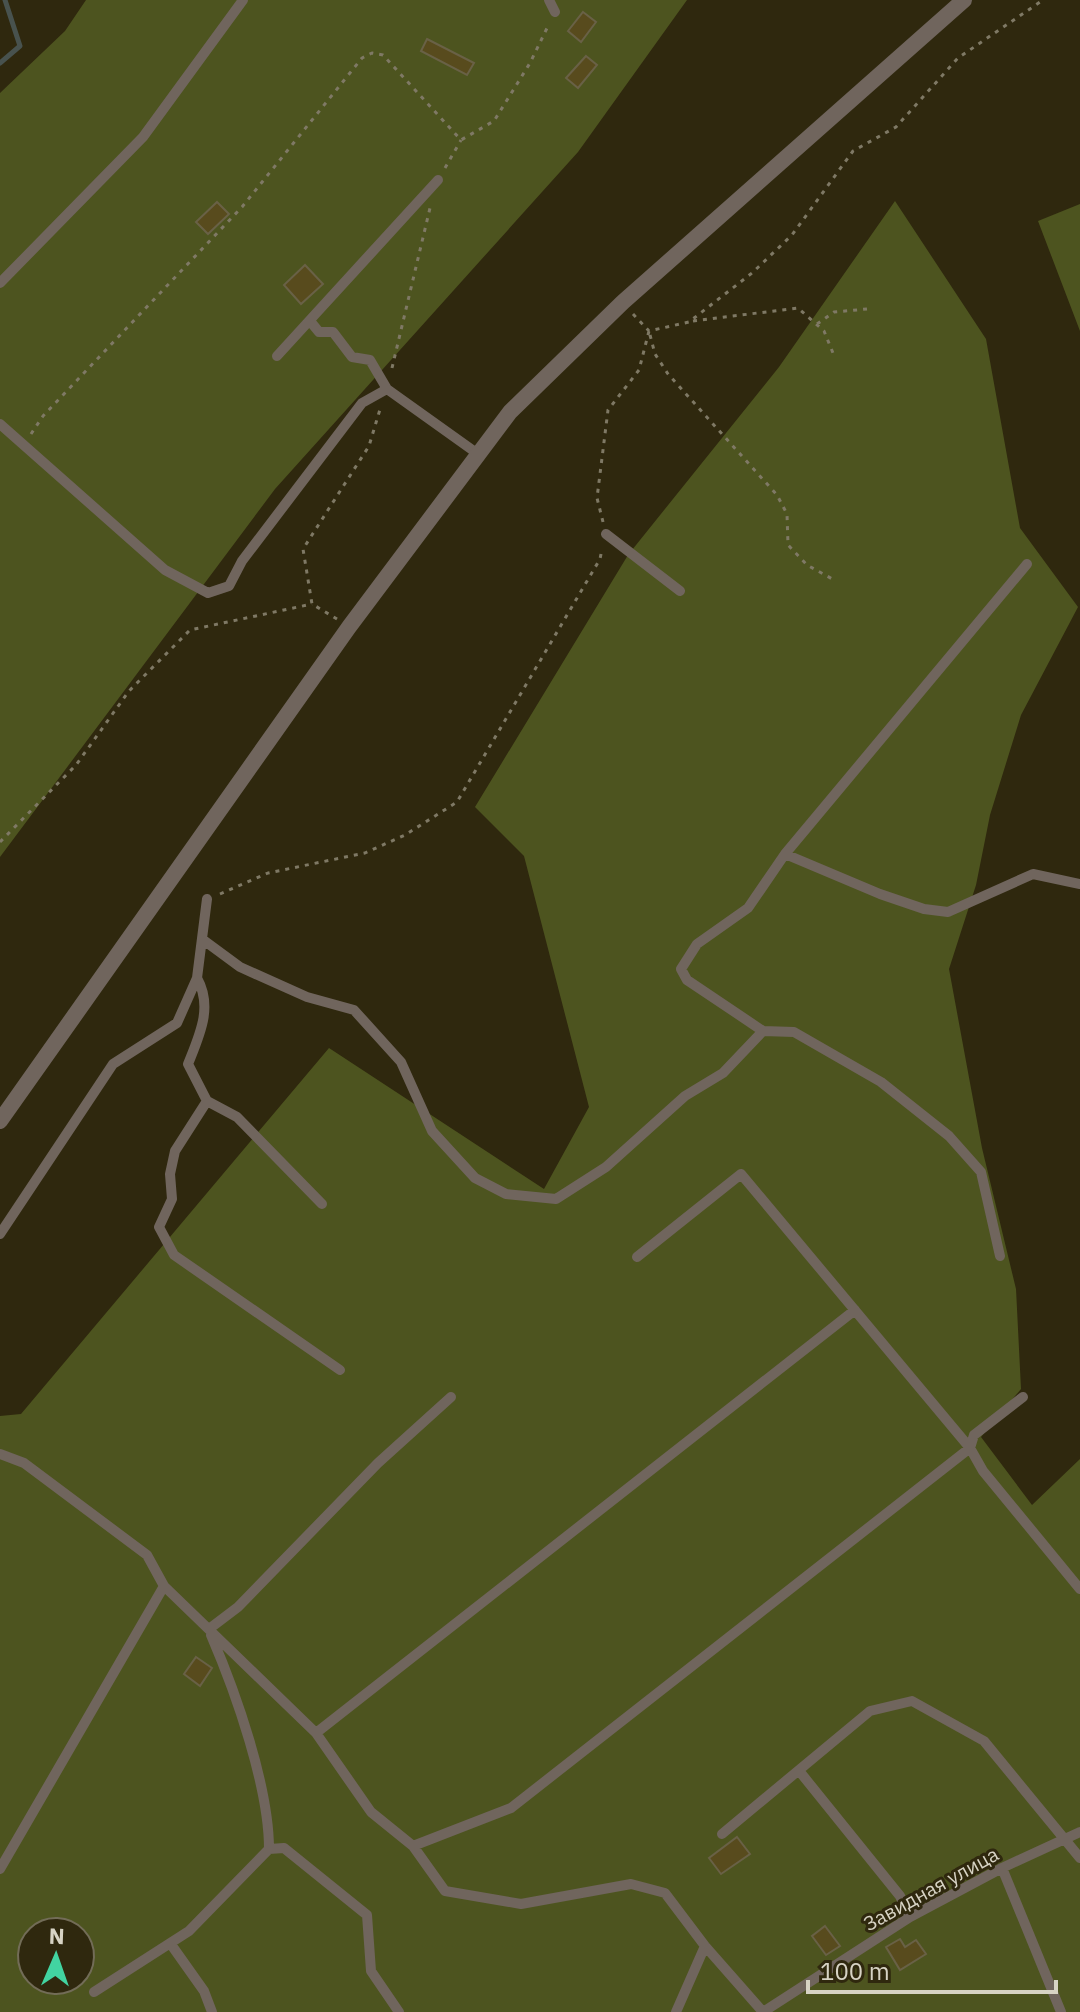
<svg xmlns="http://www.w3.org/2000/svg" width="1080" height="2012" font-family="'IBM Plex Sans',sans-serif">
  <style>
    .green { fill: #4d541f; fill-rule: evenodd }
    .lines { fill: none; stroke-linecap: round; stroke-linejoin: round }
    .stream { stroke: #48524e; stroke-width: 5 }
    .building { fill: #584b1d; stroke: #696146; stroke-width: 2 }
    .path { stroke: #7f7965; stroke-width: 3; stroke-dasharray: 4 6; stroke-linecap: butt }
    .lane { stroke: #70655d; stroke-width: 10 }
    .street { stroke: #70655d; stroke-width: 16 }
    .labels { text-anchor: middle; stroke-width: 6; stroke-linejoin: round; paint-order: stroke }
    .street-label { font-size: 20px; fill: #d7d3c4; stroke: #2f280e }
  </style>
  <rect width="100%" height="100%" fill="#2f280e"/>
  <path class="green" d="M86 0H687L578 152 275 489 0 857V93L65 31Z
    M895 201 986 339 1020 528 1078 607 1021 715 990 815 976 885 949 969 982 1148 1016 1289 1021 1389 981 1437 1032 1505 1080 1459V2012H0V1416L21 1414 329 1048 544 1189 589 1107 524 856 475 807 628 555 779 367ZM32 1932H80V1980H32Z
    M1080 204V331L1038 221Z"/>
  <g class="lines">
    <path class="stream" d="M0 63 20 46 5 0"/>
  </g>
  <path class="building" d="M583 12 596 22 581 42 568 31Z
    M427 39 474 63 467 75 421 51Z
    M586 56 597 65 578 88 566 78Z
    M217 202 229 214 208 234 196 222Z
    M305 265 323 284 301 304 284 285Z
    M196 1657 212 1668 200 1686 184 1674Z
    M737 1837 750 1854 721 1874 709 1858Z
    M825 1926 840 1946 826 1955 812 1936Z
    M900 1939 905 1947 916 1940 926 1954 900 1970 886 1947Z"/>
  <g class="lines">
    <path class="path" d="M445 168 461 140
      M633 314 649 331 689 322 752 273 792 235 853 151 896 127 958 58 1043 0
      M693 321 798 308 824 331 833 353
      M817 324 834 312 867 309
      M650 335 655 354 668 374 777 495 787 514 788 545 807 565 836 581
      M392 368 430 208
      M31 434 43 416 242 207 362 58 372 53 383 55 461 140 494 121 530 63 549 24
      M603 522 597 498 608 410 639 370 649 331
      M337 619 312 604 303 549 369 446 381 406
      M0 842 76 765 129 691 190 630 312 604
      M220 894 268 873 365 853 405 835 457 802 600 559 602 549"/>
    <path class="lane" d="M549 0 555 12
      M0 283 143 137 243 0
      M310 321 319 332H333L352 357 370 360 387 389
      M277 356 438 180
      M0 424 165 570 208 593 229 586 242 561 362 403 387 389 478 454
      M606 534 680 591
      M785 854 880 894 924 909 948 912 1033 874 1080 884
      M202 939 240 967 307 997 354 1010 401 1062 432 1131 475 1178 506 1194 556 1199 606 1167 685 1096 723 1073 763 1031
      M197 978C213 1007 200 1034 188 1064L207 1101 175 1151 170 1174 172 1199 159 1227 174 1255 340 1370
      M207 1101 237 1117 322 1204
      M0 1234 113 1064 177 1023 197 978 207 899
      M1000 1256 981 1172 949 1136 881 1082 794 1032 763 1031 687 980 681 969 697 944 748 908 785 854 1027 564
      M637 1257 741 1174 970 1448 983 1471 1080 1589
      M0 1454 24 1463 147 1555 164 1586 316 1733 371 1812 413 1846 445 1891 521 1904 631 1884 665 1893 705 1946 763 2012
      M209 1629 238 1607 378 1463 451 1397
      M316 1733 855 1310
      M800 1772 900 1896 910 1917
      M722 1834 870 1711 912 1701 984 1741 1080 1858
      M413 1846 511 1808 970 1448 974 1435 1023 1397
      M269 1849 284 1848 367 1915 371 1971 399 2012
      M1002 1868 1061 2012
      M0 1869 164 1586
      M170 1943 204 1991 212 2012
      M94 1992 189 1931 269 1849C269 1787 236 1693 211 1635
      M676 2012 705 1946
      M763 2012 910 1917 1002 1868 1080 1832"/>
    <path class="street" d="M0 1121 349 627 510 412 623 302 964 0"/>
  </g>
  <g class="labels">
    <g class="street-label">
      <text transform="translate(931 1889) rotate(-29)" y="7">Завидная улица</text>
    </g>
  </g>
  <g transform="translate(56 1956) rotate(2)"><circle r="38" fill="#2f280e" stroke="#726c57" stroke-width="2"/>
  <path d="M0-6L14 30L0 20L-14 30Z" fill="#42d4a1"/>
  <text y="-12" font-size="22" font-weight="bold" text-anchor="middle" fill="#d7d3c4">N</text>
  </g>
  <path d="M808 1980v12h248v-12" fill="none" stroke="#d7d3c4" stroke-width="4"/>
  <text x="820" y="1980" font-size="24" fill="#d7d3c4" stroke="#2f280e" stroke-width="6" paint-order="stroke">100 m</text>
</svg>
